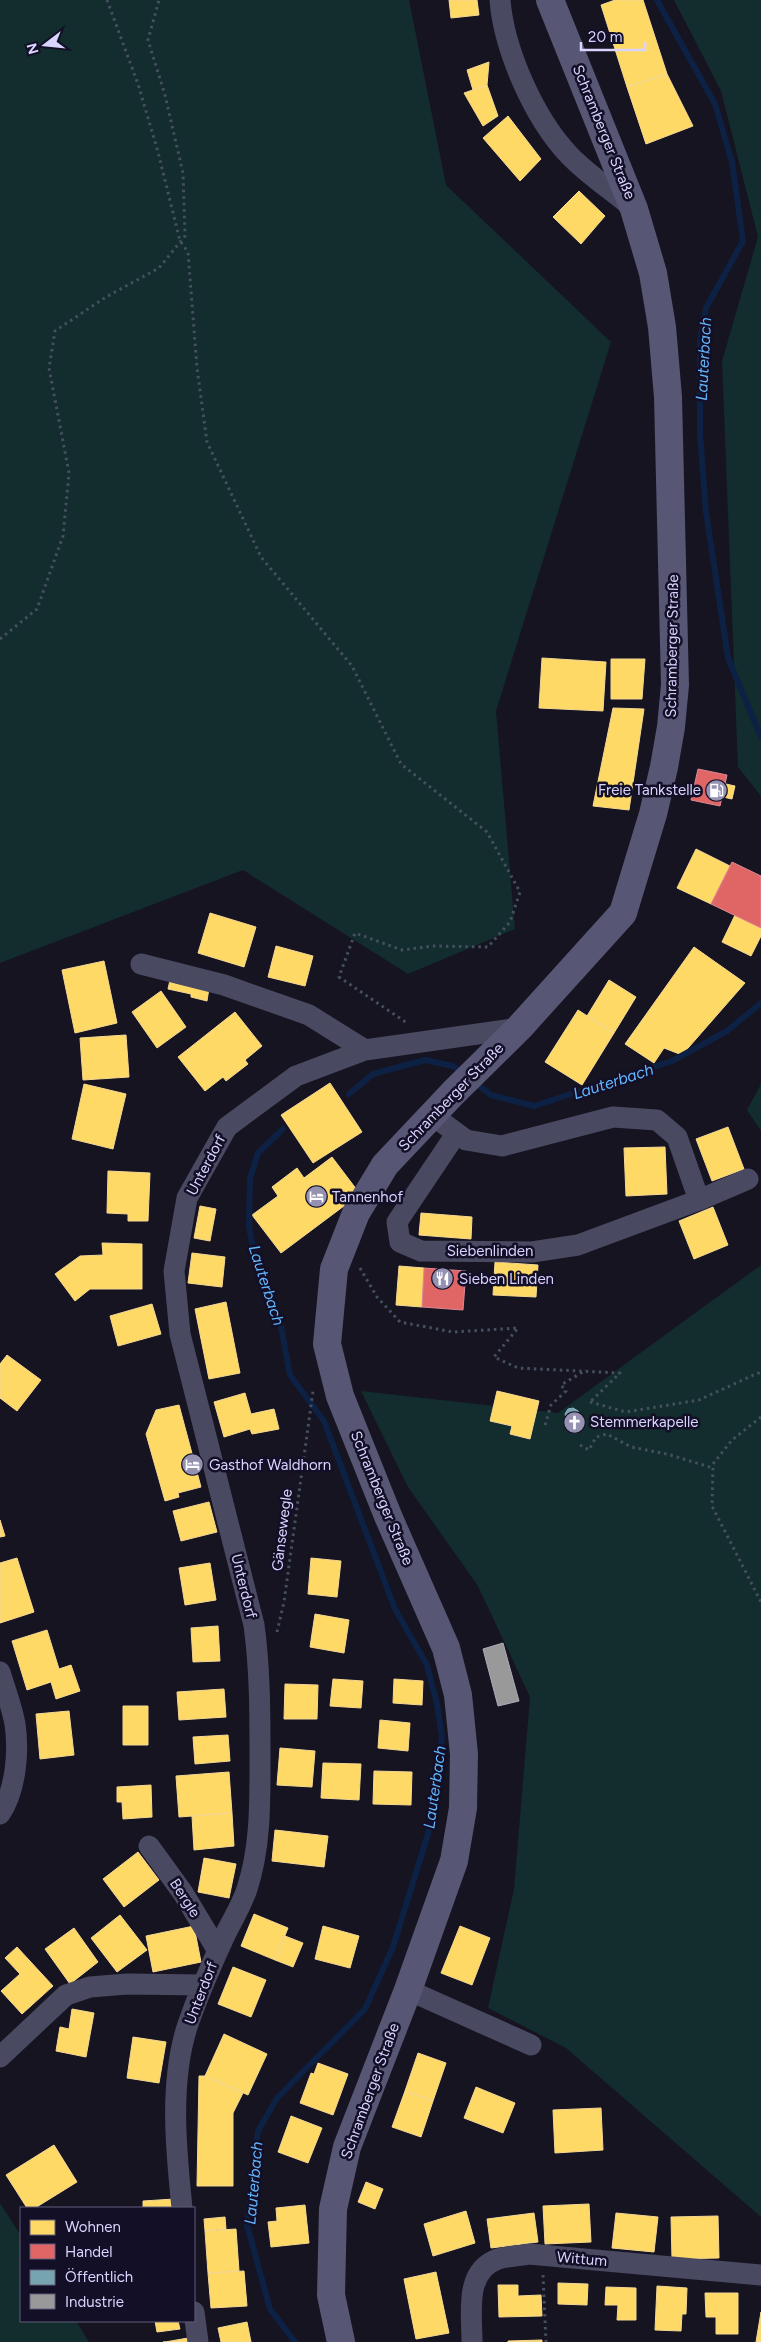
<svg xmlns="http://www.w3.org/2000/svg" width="761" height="2342" font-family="Figtree,sans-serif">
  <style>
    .green { fill: #132c2d }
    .homes { fill: #ffd966; stroke: #f4d894 }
    .shops { fill: #e06666; stroke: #de8794 }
    .public { fill: #76a5af; stroke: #94b3c7 }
    .industry { fill: #999; stroke: #acabb8 }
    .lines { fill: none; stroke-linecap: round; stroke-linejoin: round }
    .stream { stroke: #0d2144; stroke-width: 6 }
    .path { stroke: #44505f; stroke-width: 3; stroke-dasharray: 2.5 4; stroke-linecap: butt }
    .minor { stroke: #4a4962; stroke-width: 21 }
    .secondary { stroke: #575674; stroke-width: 28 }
    .labels { text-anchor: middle; stroke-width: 5; stroke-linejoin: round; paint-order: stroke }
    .street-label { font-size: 15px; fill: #d9d4ff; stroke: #130f26 }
    .poi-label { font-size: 15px; fill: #d9d4ff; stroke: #130f26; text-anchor: start }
    .water-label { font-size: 16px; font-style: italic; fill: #62b6ff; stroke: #130f26 }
  </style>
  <rect width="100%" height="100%" fill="#161421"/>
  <path class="green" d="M0 0H409L446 185 611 342 496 711 515 929 408 974 243 870 0 963Z
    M674 0H761V796L738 767 722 361 758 237 721 91Z
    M761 1084V1131L747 1110Z
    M761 1265V2217L566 2048 488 2008 514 1889 530 1697 478 1586 408 1487 361 1391 558 1413Z
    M0 2203 21 2236V2321H76L89 2342H0Z"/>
  <path class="homes" d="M449 0H477L479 15 451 18Z
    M615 0H643L667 74 627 87 601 5Z
    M489 62 487 85 473 90 467 70Z
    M667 74 693 126 646 144 627 87Z
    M487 85 498 116 483 126 464 93Z
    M508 116 541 159 520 181 483 138Z
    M579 191 605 216 581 244 553 217Z
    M542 658 606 662 603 711 539 708Z
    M611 659H645L642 699H611Z
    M613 708 644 709 629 810 593 806Z
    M726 784 735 786 732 799 723 797Z
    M696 849 730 866 711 904 677 888Z
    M210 913 256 927 244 967 198 953Z
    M735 915 761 928V936L751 956 722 942Z
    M276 946 313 956 305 986 268 977Z
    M694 947 745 983 682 1055 664 1048 654 1063 625 1044Z
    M104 961 117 1023 75 1033 62 970Z
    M170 980 209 988 207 1001 191 997V994L168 989Z
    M609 980 636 997 614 1033 587 1016Z
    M161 991 186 1027 157 1048 132 1012Z
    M578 1010 614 1033 582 1085 545 1062Z
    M235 1012 262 1046 245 1060 248 1064 226 1081 223 1077 205 1091 178 1057Z
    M126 1035 129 1077 83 1080 80 1038Z
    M330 1083 362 1132 313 1163 281 1115Z
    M84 1084 126 1094 113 1149 72 1139Z
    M728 1127 744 1169 712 1181 696 1139Z
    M665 1147 667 1194 626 1196 624 1148Z
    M332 1157 360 1194 281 1253 252 1215 278 1196 272 1187 297 1168 304 1178Z
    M108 1171 150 1173 148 1221H128V1214L107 1213Z
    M200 1206 216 1209 210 1241 194 1238Z
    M713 1207 728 1245 694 1259 679 1221Z
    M421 1213 472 1217 471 1239 419 1235Z
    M102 1243 142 1244V1289H90L75 1301 55 1274 80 1256 103 1255Z
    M192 1253 225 1257 222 1287 188 1283Z
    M495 1262 538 1265 536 1297 493 1295Z
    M399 1266 424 1268 422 1307 396 1305Z
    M226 1302 240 1373 209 1379 195 1309Z
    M152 1304 161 1334 118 1346 110 1316Z
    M7 1355 41 1380 17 1411 0 1398V1364Z
    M497 1391 539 1401 530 1439 510 1434 512 1426 490 1421Z
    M245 1393 251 1414 274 1409 279 1429 252 1434 250 1429 224 1437 214 1402Z
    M179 1405 201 1487 178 1493 179 1497 165 1501 146 1434 156 1410Z
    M209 1502 217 1532 181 1541 173 1511Z
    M0 1520 5 1536 0 1537Z
    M17 1558 34 1612 0 1623V1563Z
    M311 1558 341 1561 337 1597 308 1594Z
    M210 1563 216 1600 185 1605 179 1568Z
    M315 1614 349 1620 344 1653 310 1647Z
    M218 1626 220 1661 193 1662 191 1628Z
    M47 1630 59 1669 71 1665 80 1691 56 1699 51 1682 27 1690 12 1641Z
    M333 1679 363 1681 361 1708 330 1706Z
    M394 1679 423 1681 422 1705 393 1703Z
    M285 1684 318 1685 317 1719H284Z
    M224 1689 226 1717 179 1720 177 1692Z
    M123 1706H148V1745H123Z
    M69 1711 74 1755 40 1759 36 1714Z
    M380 1720 410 1723 408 1751 378 1748Z
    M228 1735 230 1761 195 1764 193 1737Z
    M280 1748 315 1751 312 1787 277 1785Z
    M323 1763 361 1764 359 1800 321 1798Z
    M374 1771 412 1772 411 1805 373 1804Z
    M229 1772 232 1813 179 1817 176 1776Z
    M151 1785 152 1817 123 1819 122 1802H117V1787Z
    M232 1813 234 1846 194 1850 192 1816Z
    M275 1830 328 1836 324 1867 272 1861Z
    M138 1852 159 1880 124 1907 103 1879Z
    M204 1858 236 1864 229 1898 198 1892Z
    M254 1914 288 1928 275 1960 241 1946Z
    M120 1915 147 1950 117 1972 91 1938Z
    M194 1926 201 1962 153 1972 146 1936Z
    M323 1926 359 1936 350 1968 315 1959Z
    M460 1926 490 1938 472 1985 441 1973Z
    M74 1928 98 1962 70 1984 45 1949Z
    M285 1936 303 1943 293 1967 275 1960Z
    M17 1947 53 1986 22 2014 1 1991 20 1974 5 1958Z
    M233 1967 266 1980 251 2017 218 2004Z
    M72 2009 94 2013 86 2057 56 2051 60 2027 69 2029Z
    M224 2034 267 2054 248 2095 205 2076Z
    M133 2037 166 2042 159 2083 127 2078Z
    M418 2053 446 2063 433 2101 405 2091Z
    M318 2063 348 2074 333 2115 300 2103 311 2073 314 2074Z
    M199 2076H205L243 2093 233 2113V2186H197Z
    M476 2087 515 2103 503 2133 464 2118Z
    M405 2091 433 2101 421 2137 392 2127Z
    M601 2108 603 2150 555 2153 553 2110Z
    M291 2116 322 2128 308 2163 278 2152Z
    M54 2145 77 2182 35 2208H27L6 2175Z
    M366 2182 383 2189 375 2209 358 2202Z
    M174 2199V2208H143V2201Z
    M589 2204 591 2242 545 2244 543 2206Z
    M305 2205 309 2243 271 2247 268 2222 277 2221 276 2208Z
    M466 2211 475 2243 433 2256 424 2224Z
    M534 2213 538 2242 491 2248 487 2219Z
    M616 2213 658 2217 654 2252 612 2248Z
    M718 2216 719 2258 672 2259 671 2217Z
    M225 2217 226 2229 205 2231 204 2219Z
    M236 2229 239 2271 208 2273 205 2231Z
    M244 2271 247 2306 211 2308 208 2273Z
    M436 2272 449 2333 416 2339 404 2279Z
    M558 2283 588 2284 587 2305 558 2304Z
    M498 2285H518V2296L541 2295 542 2316 499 2317Z
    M657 2286 687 2288 686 2314H682L681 2331 655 2330Z
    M606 2287 636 2288V2320H617L618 2305H605Z
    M705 2293H738V2334H716V2317H706Z
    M761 2312V2342H756Z
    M155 2321H178L180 2329 157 2332Z
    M247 2322 251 2342H221L218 2328Z
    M188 2338V2342H163H165Z
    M542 2340V2342H508V2341Z"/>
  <path class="shops" d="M698 769 727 775 720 806 691 800Z
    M732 862 761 876V928L711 904Z
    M424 1268 466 1271 463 1310 422 1307Z"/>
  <path class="public" d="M573 1408 578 1411 583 1429 570 1432 565 1414 568 1409Z"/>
  <path class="industry" d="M503 1643 519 1701 498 1706 483 1649Z"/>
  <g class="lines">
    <path class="stream" d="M657 0 715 104 732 162 743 241 706 308 700 341V435L706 512 728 658 761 737
      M473 1081 491 1095 534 1106 672 1061 727 1031 761 1003
      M349 1094 373 1074 425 1060 453 1066 463 1074
      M283 1129 258 1153 250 1179 249 1227 255 1258 280 1321 290 1375 324 1421 395 1609 427 1665 437 1704 442 1737 431 1824 393 1947 365 2009 277 2098 258 2131 247 2225 270 2309 295 2342"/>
    <path class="path" d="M107 0 138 84 158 152 180 241 188 252 197 368 207 442 261 557 352 666 401 764 487 832 520 892 510 922 488 947 434 946 402 950 355 933 339 977 407 1023
      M0 639 37 609 63 536 69 473 49 368 55 331 106 297 159 268 185 236 183 173 165 95 148 40 159 0
      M360 1268 377 1297 400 1322 453 1332 518 1328 494 1357 518 1368 620 1373 590 1402
      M590 1402 626 1412 699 1400 758 1373 761 1374
      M761 1417 732 1440 713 1464 712 1506 761 1602
      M545 1425 551 1405 566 1391 561 1385 586 1370
      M580 1445 589 1450 596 1437 607 1434 631 1447 667 1454 713 1468
      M277 1632 284 1602 313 1391
      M543 2275 546 2342"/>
    <path class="minor" d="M500 0C504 50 534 118 569 155 588 175 613 191 634 209
      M141 964 224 985 309 1015 365 1050
      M432 1115 466 1140 502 1146 613 1117 657 1120 677 1137 699 1200 578 1245 532 1252 421 1251 400 1242 397 1222 456 1134
      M699 1200 748 1179
      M0 1672C5 1689 12 1707 15 1724 19 1752 16 1790 0 1814
      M149 1846 183 1893 218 1951
      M408 1990 531 2045
      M0 2057 66 1995 90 1987 127 1984 203 1985
      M182 2208C176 2150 169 2081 188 2024 199 1993 212 1963 226 1933 233 1919 242 1904 247 1889 261 1846 260 1801 260 1757 260 1712 260 1669 254 1625L180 1334 174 1271 187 1198 227 1127 296 1076 365 1050 519 1028
      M194 2312 198 2342
      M472 2342C472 2313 464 2271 498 2259 507 2256 519 2256 529 2254L761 2275"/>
    <path class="secondary" d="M341 2342 331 2295 333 2209 347 2147 408 1990 454 1861 463 1808 464 1754 458 1695 446 1648 388 1516 340 1396 327 1344 334 1269 356 1213 385 1165 453 1093 519 1028 623 913 653 814 664 767 671 727 675 685 668 397 662 327 653 273 634 209 550 0"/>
  </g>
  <defs>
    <symbol id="fuel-disc" viewBox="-11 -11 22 22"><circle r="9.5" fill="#9591b1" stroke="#130f26"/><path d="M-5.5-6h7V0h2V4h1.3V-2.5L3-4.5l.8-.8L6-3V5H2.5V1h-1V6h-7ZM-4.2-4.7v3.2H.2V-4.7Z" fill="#fff"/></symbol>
    <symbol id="hotel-disc" viewBox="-11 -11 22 22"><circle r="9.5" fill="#9591b1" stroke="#130f26"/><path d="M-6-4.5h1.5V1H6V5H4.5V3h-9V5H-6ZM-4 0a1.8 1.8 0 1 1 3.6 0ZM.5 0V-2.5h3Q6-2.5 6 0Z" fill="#fff"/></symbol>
    <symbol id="restaurant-disc" viewBox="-11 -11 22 22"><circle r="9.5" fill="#9591b1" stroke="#130f26"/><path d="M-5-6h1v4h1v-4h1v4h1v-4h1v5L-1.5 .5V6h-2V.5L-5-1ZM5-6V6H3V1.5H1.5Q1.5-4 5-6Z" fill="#fff"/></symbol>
    <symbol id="church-disc" viewBox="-11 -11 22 22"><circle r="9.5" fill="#9591b1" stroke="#130f26"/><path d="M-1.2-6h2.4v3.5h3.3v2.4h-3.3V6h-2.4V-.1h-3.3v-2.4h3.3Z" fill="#fff"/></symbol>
  </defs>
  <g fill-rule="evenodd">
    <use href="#fuel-disc" x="704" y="778" width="25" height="25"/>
    <use href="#hotel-disc" x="304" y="1184" width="25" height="25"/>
    <use href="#restaurant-disc" x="430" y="1266" width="25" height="25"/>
    <use href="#church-disc" x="562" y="1410" width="25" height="25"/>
    <use href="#hotel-disc" x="180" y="1452" width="25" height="25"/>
  </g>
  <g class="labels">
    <g class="street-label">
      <text transform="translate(604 132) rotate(68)" y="5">Schramberger Straße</text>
      <text transform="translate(672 646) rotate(-89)" y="5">Schramberger Straße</text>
      <text transform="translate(451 1097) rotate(-46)" y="5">Schramberger Straße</text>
      <text transform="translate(206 1165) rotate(-62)" y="5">Unterdorf</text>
      <text x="490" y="1256">Siebenlinden</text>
      <text transform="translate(382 1498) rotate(68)" y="5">Schramberger Straße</text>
      <text transform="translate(282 1530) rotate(-83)" y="5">Gänsewegle</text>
      <text transform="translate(244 1586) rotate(76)" y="5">Unterdorf</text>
      <text transform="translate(185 1898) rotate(57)" y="5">Bergle</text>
      <text transform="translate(201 1993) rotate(-69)" y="5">Unterdorf</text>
      <text transform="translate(370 2091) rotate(-70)" y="5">Schramberger Straße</text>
      <text transform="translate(582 2259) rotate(5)" y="5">Wittum</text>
    </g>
    <g class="poi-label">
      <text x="701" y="795" text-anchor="end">Freie Tankstelle</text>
      <text x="332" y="1202">Tannenhof</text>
      <text x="459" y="1284">Sieben Linden</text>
      <text x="590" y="1427">Stemmerkapelle</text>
      <text x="209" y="1470">Gasthof Waldhorn</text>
    </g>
    <g class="water-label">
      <text transform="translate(703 359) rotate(-87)" y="6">Lauterbach</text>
      <text transform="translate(613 1081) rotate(-18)" y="6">Lauterbach</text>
      <text transform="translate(267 1285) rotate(72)" y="6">Lauterbach</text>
      <text transform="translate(434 1787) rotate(-82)" y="6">Lauterbach</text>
      <text transform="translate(253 2183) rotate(-85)" y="6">Lauterbach</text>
    </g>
  </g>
  <rect x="20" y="2207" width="175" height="115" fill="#130f26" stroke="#625e7d"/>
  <rect x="30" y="2220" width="25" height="15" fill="#ffd966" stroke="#625e7d"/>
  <text x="65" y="2232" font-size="15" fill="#d9d4ff">Wohnen</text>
  <rect x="30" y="2244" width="25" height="15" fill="#e06666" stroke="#625e7d"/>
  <text x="65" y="2257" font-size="15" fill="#d9d4ff">Handel</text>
  <rect x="30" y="2270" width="25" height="15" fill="#76a5af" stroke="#625e7d"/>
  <text x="65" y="2282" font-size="15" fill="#d9d4ff">Öffentlich</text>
  <rect x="30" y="2294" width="25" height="15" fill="#999999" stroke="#625e7d"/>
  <text x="65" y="2307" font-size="15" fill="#d9d4ff">Industrie</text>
  <g transform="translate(45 45) rotate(254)" stroke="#130f26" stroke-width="4" paint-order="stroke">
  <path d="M0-4L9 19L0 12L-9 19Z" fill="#d9d4ff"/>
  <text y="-8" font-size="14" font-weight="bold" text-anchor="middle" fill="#d9d4ff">N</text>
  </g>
  <path d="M581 42v8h64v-8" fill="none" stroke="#d9d4ff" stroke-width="2.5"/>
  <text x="588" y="42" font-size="15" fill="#d9d4ff" stroke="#130f26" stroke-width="4" paint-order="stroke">20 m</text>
</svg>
